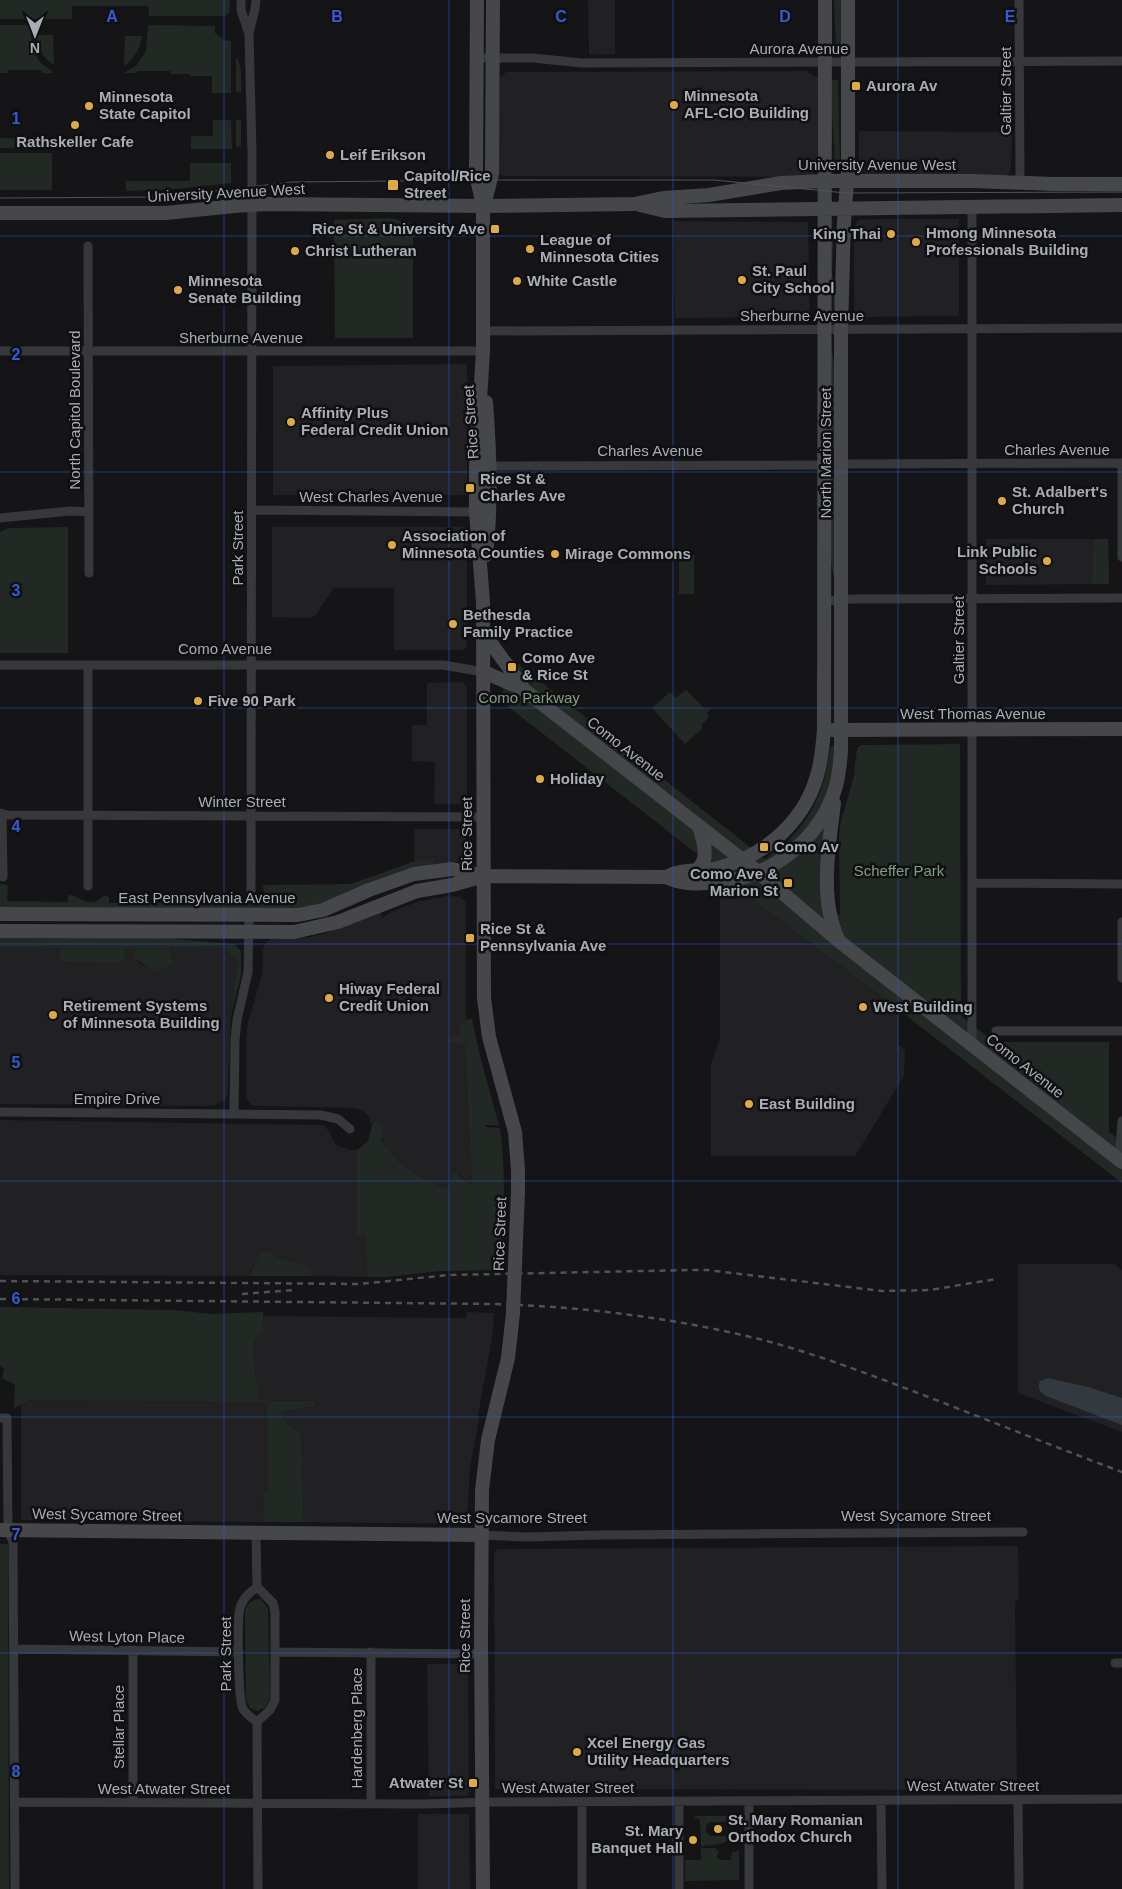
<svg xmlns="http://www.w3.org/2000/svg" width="1122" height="1889" font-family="Helvetica,sans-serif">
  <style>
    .built { fill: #212124 }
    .green { fill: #222823 }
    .water { fill: #323a40 }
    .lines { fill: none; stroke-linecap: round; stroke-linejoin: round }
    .street { stroke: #37383b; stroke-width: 9 }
    .secondary { stroke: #45474b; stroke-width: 14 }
    .tram { stroke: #505256; stroke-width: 1 }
    .rail { stroke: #505256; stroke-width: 2.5; stroke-dasharray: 6 5; stroke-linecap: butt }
    .secondary-bridge { stroke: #45474b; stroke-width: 14 }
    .grid { fill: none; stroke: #325cd3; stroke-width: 1; stroke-opacity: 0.55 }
    .poi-dot { fill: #ddaa47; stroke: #101012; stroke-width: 2 }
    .labels { text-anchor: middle; stroke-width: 5; stroke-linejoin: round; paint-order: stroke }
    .street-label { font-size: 15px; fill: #a9adb5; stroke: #101012 }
    .poi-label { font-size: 15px; font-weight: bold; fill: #a9adb5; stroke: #101012; text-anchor: start }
    .park-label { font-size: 15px; fill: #829e83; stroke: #101012 }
    .grid-label { font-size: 16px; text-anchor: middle; font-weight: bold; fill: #325cd3; stroke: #101012; stroke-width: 5; stroke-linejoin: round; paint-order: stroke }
  </style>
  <rect width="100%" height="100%" fill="#151517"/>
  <path class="built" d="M588 0H615V54L589 55Z
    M806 71 818 78 817 170 811 177 504 176 498 173 500 79 506 72Z
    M859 131 1012 132 1011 170 1007 176 867 175 859 169Z
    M876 219H959V316L854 317V228L858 220Z
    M674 221 808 222 810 317 675 318Z
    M467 364V495H273V366Z
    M272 527H467V646L463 650H394V588H334L315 616 309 618 272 617Z
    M986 539H1108L1109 584 986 585Z
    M462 682 467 687V804H434L435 762 412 761V725H427V683Z
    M414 829H466V860L433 865V859L414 862Z
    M720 894H746L899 1010 898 1044 905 1051 904 1076 855 1156H711V1064L720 1038Z
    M448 896 460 897 466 902V1024L461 1032 447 1039 446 1043 465 1044 472 1185 468 1184 461 1175 449 1180 447 1188 424 1180 405 1168 389 1151 373 1122 371 1124 368 1116 363 1111 355 1108 255 1106 251 1105 246 1098V1039L248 1023 262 974 263 949 266 942 272 939 310 937 327 933 384 910 381 914 382 918 393 911 420 901Z
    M0 947 64 948 59 956 60 961 71 963 124 947H138L137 960 141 964 163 970 173 958 169 947 224 948 229 951 238 965 237 983 231 1009 228 1093 225 1100 213 1106 0 1104Z
    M0 1120 323 1125 329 1131 336 1145 350 1150H357V1234L366 1235 367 1277 312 1276V1272L280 1260 269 1251 255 1262 249 1276 0 1275Z
    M1018 1264H1115L1122 1270V1432L1018 1393Z
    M467 1312 494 1313 493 1332 478 1416 479 1420 470 1467 467 1524 304 1522 301 1433 283 1420 280 1416 281 1412 313 1406 314 1401 259 1400 255 1370 254 1342 264 1330 263 1316 466 1318Z
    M31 1400 268 1402V1494H264L263 1522 21 1520V1405Z
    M1018 1546 1019 1598 1015 1602 1017 1790 495 1789 494 1553 498 1549Z
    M427 1664H468L469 1794 466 1796H429Z
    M418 1814H469L470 1889H418Z"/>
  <path class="green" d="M0 0H230L229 13 225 16H149L148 6H72V19H0Z
    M834 0H843L844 50H836Z
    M0 25H31C31 39 31 53 42 64 46 67 52 70 54 73H42L41 70H8V73H0Z
    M148 25 215 26V33L224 40 231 41V93H212V76H190V74H171L170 71H137V73H124L136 66 146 51Z
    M37 35H53L54 65C43 58 37 48 37 35Z
    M125 36H142C140 49 135 58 124 66Z
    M238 58 241 71V93L236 92V59Z
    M830 80H838L840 162H835Z
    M213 120H231L232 149H191V136H213Z
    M236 120H241V146L236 147Z
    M0 138 61 139V145L57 146V149L0 148Z
    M0 153H52V190H0Z
    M190 163H231V183L176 189 126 191V181H190Z
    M391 218 413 224V338H335L334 220Z
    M829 231H834L832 274 836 291 834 316 833 297 829 277Z
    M831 343 836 380 835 451H831Z
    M830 478H837L835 586 829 548Z
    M68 527V653H0V532L9 528Z
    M1094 539H1108L1109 584H1092Z
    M679 555H694V594H679Z
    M508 656 765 859C805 833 826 794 830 747L835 745 836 746 825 824V904L840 916 839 835 841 821 854 776 857 748 861 745 960 744 961 1016 997 1044 998 1042H1109V1132L1122 1141V1183L899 1010 746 894 692 850 501 701Z
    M686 690 705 709 708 707 710 710 707 713 709 717 701 725 703 728 685 744 652 708 670 692 676 698Z
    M433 858V865L329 902 294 910 0 907V884L8 885 7 901 68 902V895C83 896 88 911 104 895L109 897V903H243L255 905 266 897 262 885 351 884 412 862Z
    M0 936 162 938 234 944 241 951V975L230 1019 238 965 235 959 224 948 169 947 173 961C165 978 144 966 134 957V952L137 947H124V958L119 963 64 962 60 961 58 956 63 948 0 947Z
    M472 1019 481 1060 499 1125H486L485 1127 500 1128C507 1175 503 1222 501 1270L441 1271 386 1277H367L366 1235H357V1150L368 1141 373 1122 379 1121 384 1135 381 1138C396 1165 418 1179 447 1188L453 1173C462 1174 464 1183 472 1185L465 1044 445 1043 447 1039 461 1032 459 1024H466V1020Z
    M269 1251C274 1254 278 1259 283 1260 293 1264 312 1260 312 1276H249C256 1266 254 1253 269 1251Z
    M0 1307 174 1310 212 1314 263 1312 264 1330 254 1342 255 1370 259 1400 314 1401V1406L281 1412C280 1423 294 1426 301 1433L304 1522H263L264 1494 268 1493 267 1402 31 1400 14 1408 15 1385 2 1378 4 1369 0 1365Z
    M0 1544H8L9 1889H0Z
    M261 1599 268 1609 270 1698 266 1707 257 1711 250 1708 246 1700 245 1614C246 1604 251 1599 261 1599Z
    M696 1816H737V1822H710L706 1826V1832L710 1836H731V1839C723 1844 711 1846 701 1846L700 1822 699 1819 694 1818Z
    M701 1848H716V1850H719L717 1857 720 1860H731L732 1852 739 1851V1880L685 1881V1860H701Z"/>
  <path class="water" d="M1048 1378 1088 1387 1122 1398V1425L1046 1396C1040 1391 1037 1389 1040 1381Z"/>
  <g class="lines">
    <path class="street" d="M241 0V10L249 34 252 153 251 891
      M1019 0 1020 183
      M249 33 255 9 256 0
      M477 58H533L582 63 1122 61
      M88 246 89 573
      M483 331 1122 328
      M0 351H483
      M1122 463V557
      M842 464 1122 463
      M486 466 824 465
      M252 510 479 512
      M0 518 70 511 88 512
      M824 601 853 599 1122 598
      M0 665H443L484 672
      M88 665V886
      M0 813 7 815 483 817
      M2 814 3 877
      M973 883 1122 884
      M1122 922V978
      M996 1031H1122
      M972 1045V206
      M0 1112 234 1114 235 1040 237 1020 248 972 249 916
      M234 1114 321 1115 338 1119 350 1129
      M1122 1160H1119L1122 1121
      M0 1418H7L8 1530 13 1542 15 1889
      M256 1533 257 1587 273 1603 275 1612V1700L270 1710 257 1722
      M481 1535 526 1537 601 1535 1023 1532
      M257 1587C249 1593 243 1598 240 1608 237 1619 238 1700 243 1709 246 1714 252 1718 257 1722
      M14 1649 239 1652
      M133 1650V1803
      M275 1652 481 1654
      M1115 1663H1122
      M257 1722 258 1889
      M1018 1800 1019 1889
      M749 1801V1889
      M881 1801 882 1889
      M15 1802 424 1804 493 1802 1122 1799
      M582 1802V1889
      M679 1802V1889
      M371 1804V1652"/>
    <path class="secondary" d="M477 0 476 174 483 206V351L476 466V512L483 602 484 998 489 1037 515 1132 518 1170V1192
      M484 205 492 174 493 0
      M640 205 665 211 1122 205
      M0 213H166L234 206 268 204 483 206 634 204 663 198 709 195 781 183 825 181H973L1053 184H1122
      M486 555C492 503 490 453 486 402
      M483 632 522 686
      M484 672 523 689 758 872 840 942 1122 1162
      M833 730 1122 729
      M834 803C829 845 819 899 838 939
      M694 871C711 863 704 841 699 827
      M666 877C682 885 700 884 718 882 772 877 821 839 836 786 839 775 840 764 841 752V330L844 221 848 171V0
      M0 914 298 915 323 910 369 890 414 874 452 869 480 875
      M0 931 294 932 338 922 417 891 452 885 484 876 666 877C683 868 700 872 718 868 768 855 808 818 819 768 822 755 823 742 824 730L825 0
      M0 1530 481 1535
      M483 1889 481 1640 482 1490 488 1440 508 1358 513 1313"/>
    <path class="tram" d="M0 198 161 197 292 182 503 180H714L846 193 1122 192"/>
    <path class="rail" d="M0 1281 359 1284 449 1275 691 1270H707L882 1291 930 1290 996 1279
      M242 1294 294 1290
      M0 1299 496 1304C586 1307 675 1318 763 1340 820 1355 876 1377 931 1398 995 1423 1058 1448 1122 1472"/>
    <path class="secondary-bridge" d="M513 1313 518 1192"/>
  </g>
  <path class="grid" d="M224 0V1889M449 0V1889M673 0V1889M898 0V1889M0 236H1122M0 472H1122M0 708H1122M0 944H1122M0 1181H1122M0 1417H1122M0 1653H1122"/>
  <g class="poi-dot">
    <rect x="851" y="81" width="10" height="10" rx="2.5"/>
    <circle cx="674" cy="105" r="5"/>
    <circle cx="89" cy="106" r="5"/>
    <circle cx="75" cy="125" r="5"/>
    <circle cx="330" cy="155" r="5"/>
    <rect x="387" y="179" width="12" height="12" rx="2.5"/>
    <rect x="490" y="224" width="10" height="10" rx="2.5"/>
    <circle cx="891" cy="234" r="5"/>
    <circle cx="916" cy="242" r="5"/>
    <circle cx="530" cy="249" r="5"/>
    <circle cx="295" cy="251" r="5"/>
    <circle cx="742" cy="280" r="5"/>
    <circle cx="517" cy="281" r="5"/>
    <circle cx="178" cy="290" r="5"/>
    <circle cx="291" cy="422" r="5"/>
    <rect x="465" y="483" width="10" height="10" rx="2.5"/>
    <circle cx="1002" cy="501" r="5"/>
    <circle cx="392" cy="545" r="5"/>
    <circle cx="555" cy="554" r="5"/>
    <circle cx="1047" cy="561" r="5"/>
    <circle cx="453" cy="624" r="5"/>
    <rect x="507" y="662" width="10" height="10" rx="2.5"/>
    <circle cx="198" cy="701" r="5"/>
    <circle cx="540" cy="779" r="5"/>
    <rect x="759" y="842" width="10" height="10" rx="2.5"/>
    <rect x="783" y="878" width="10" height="10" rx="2.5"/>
    <rect x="465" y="933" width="10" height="10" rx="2.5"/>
    <circle cx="329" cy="998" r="5"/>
    <circle cx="863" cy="1007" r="5"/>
    <circle cx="53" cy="1015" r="5"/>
    <circle cx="749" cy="1104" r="5"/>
    <circle cx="577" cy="1752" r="5"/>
    <rect x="468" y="1778" width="10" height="10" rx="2.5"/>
    <circle cx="718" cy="1829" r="5"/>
    <circle cx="693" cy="1840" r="5"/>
  </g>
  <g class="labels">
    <g class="street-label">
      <text x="799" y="54">Aurora Avenue</text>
      <text transform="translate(1006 91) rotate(-90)" y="5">Galtier Street</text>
      <text x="877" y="170">University Avenue West</text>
      <text transform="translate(226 193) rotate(-3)" y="5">University Avenue West</text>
      <text x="802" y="321">Sherburne Avenue</text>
      <text x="241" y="343">Sherburne Avenue</text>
      <text transform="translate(75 410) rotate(-90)" y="5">North Capitol Boulevard</text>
      <text transform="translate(471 422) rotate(-94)" y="5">Rice Street</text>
      <text x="1057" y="455">Charles Avenue</text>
      <text x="650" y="456">Charles Avenue</text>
      <text transform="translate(826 453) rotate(-90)" y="5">North Marion Street</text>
      <text x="371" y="502">West Charles Avenue</text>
      <text transform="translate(238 548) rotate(-90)" y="5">Park Street</text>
      <text transform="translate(959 640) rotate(-90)" y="5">Galtier Street</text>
      <text x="225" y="654">Como Avenue</text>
      <text x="973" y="719">West Thomas Avenue</text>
      <text transform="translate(626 749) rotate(38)" y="5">Como Avenue</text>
      <text x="242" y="807">Winter Street</text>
      <text transform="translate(467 834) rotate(-90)" y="5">Rice Street</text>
      <text x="207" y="903">East Pennsylvania Avenue</text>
      <text transform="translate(1025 1066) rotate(38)" y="5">Como Avenue</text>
      <text x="117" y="1104">Empire Drive</text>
      <text transform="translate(500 1234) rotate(-88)" y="5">Rice Street</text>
      <text transform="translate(107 1515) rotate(1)" y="5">West Sycamore Street</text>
      <text x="916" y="1521">West Sycamore Street</text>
      <text x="512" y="1523">West Sycamore Street</text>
      <text transform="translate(465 1636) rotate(-90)" y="5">Rice Street</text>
      <text transform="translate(127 1637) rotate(1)" y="5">West Lyton Place</text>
      <text transform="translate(226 1654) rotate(-90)" y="5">Park Street</text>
      <text transform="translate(119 1727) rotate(-90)" y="5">Stellar Place</text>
      <text transform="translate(357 1728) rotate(-90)" y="5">Hardenberg Place</text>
      <text x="973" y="1791">West Atwater Street</text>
      <text x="568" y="1793">West Atwater Street</text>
      <text x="164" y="1794">West Atwater Street</text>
    </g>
    <g class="poi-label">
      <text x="866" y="91">Aurora Av</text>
      <text x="684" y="101">Minnesota<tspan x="684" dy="17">AFL-CIO Building</tspan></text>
      <text x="99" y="102">Minnesota<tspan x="99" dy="17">State Capitol</tspan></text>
      <text x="75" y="147" text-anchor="middle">Rathskeller Cafe</text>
      <text x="340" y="160">Leif Erikson</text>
      <text x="404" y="181">Capitol/Rice<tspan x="404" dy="17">Street</tspan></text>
      <text x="485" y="234" text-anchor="end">Rice St &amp; University Ave</text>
      <text x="926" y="238">Hmong Minnesota<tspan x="926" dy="17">Professionals Building</tspan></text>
      <text x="881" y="239" text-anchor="end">King Thai</text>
      <text x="540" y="245">League of<tspan x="540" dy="17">Minnesota Cities</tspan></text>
      <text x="305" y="256">Christ Lutheran</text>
      <text x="752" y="276">St. Paul<tspan x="752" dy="17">City School</tspan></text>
      <text x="188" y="286">Minnesota<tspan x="188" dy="17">Senate Building</tspan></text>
      <text x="527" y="286">White Castle</text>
      <text x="301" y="418">Affinity Plus<tspan x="301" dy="17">Federal Credit Union</tspan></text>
      <text x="480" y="484">Rice St &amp;<tspan x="480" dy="17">Charles Ave</tspan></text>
      <text x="1012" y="497">St. Adalbert's<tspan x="1012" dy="17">Church</tspan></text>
      <text x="402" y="541">Association of<tspan x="402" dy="17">Minnesota Counties</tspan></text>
      <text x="1037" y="557" text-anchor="end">Link Public<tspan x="1037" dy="17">Schools</tspan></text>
      <text x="565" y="559">Mirage Commons</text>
      <text x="463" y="620">Bethesda<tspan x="463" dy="17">Family Practice</tspan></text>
      <text x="522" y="663">Como Ave<tspan x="522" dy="17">&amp; Rice St</tspan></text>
      <text x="208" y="706">Five 90 Park</text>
      <text x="550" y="784">Holiday</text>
      <text x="774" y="852">Como Av</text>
      <text x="778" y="879" text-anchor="end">Como Ave &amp;<tspan x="778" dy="17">Marion St</tspan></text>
      <text x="480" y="934">Rice St &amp;<tspan x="480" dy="17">Pennsylvania Ave</tspan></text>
      <text x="339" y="994">Hiway Federal<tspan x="339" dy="17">Credit Union</tspan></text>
      <text x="63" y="1011">Retirement Systems<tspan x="63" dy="17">of Minnesota Building</tspan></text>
      <text x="873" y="1012">West Building</text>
      <text x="759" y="1109">East Building</text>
      <text x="587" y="1748">Xcel Energy Gas<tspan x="587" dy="17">Utility Headquarters</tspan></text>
      <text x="463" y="1788" text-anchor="end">Atwater St</text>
      <text x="728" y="1825">St. Mary Romanian<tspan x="728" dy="17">Orthodox Church</tspan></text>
      <text x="683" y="1836" text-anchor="end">St. Mary<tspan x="683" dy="17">Banquet Hall</tspan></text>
    </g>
    <g class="park-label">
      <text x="529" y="703">Como Parkway</text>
      <text x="899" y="876">Scheffer Park</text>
    </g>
  </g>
  <g class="grid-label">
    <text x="112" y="22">A</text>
    <text x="337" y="22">B</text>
    <text x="561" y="22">C</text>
    <text x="785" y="22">D</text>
    <text x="1010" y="22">E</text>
    <text x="16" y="124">1</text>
    <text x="16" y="360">2</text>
    <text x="16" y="596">3</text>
    <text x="16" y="832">4</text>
    <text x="16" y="1068">5</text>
    <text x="16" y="1304">6</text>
    <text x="16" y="1540">7</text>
    <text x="16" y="1777">8</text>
  </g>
  <g transform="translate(35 35) rotate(180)" stroke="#101012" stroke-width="4" paint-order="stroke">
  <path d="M0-4L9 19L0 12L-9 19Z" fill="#a9adb5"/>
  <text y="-8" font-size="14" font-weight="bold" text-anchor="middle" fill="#a9adb5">N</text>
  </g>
</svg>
